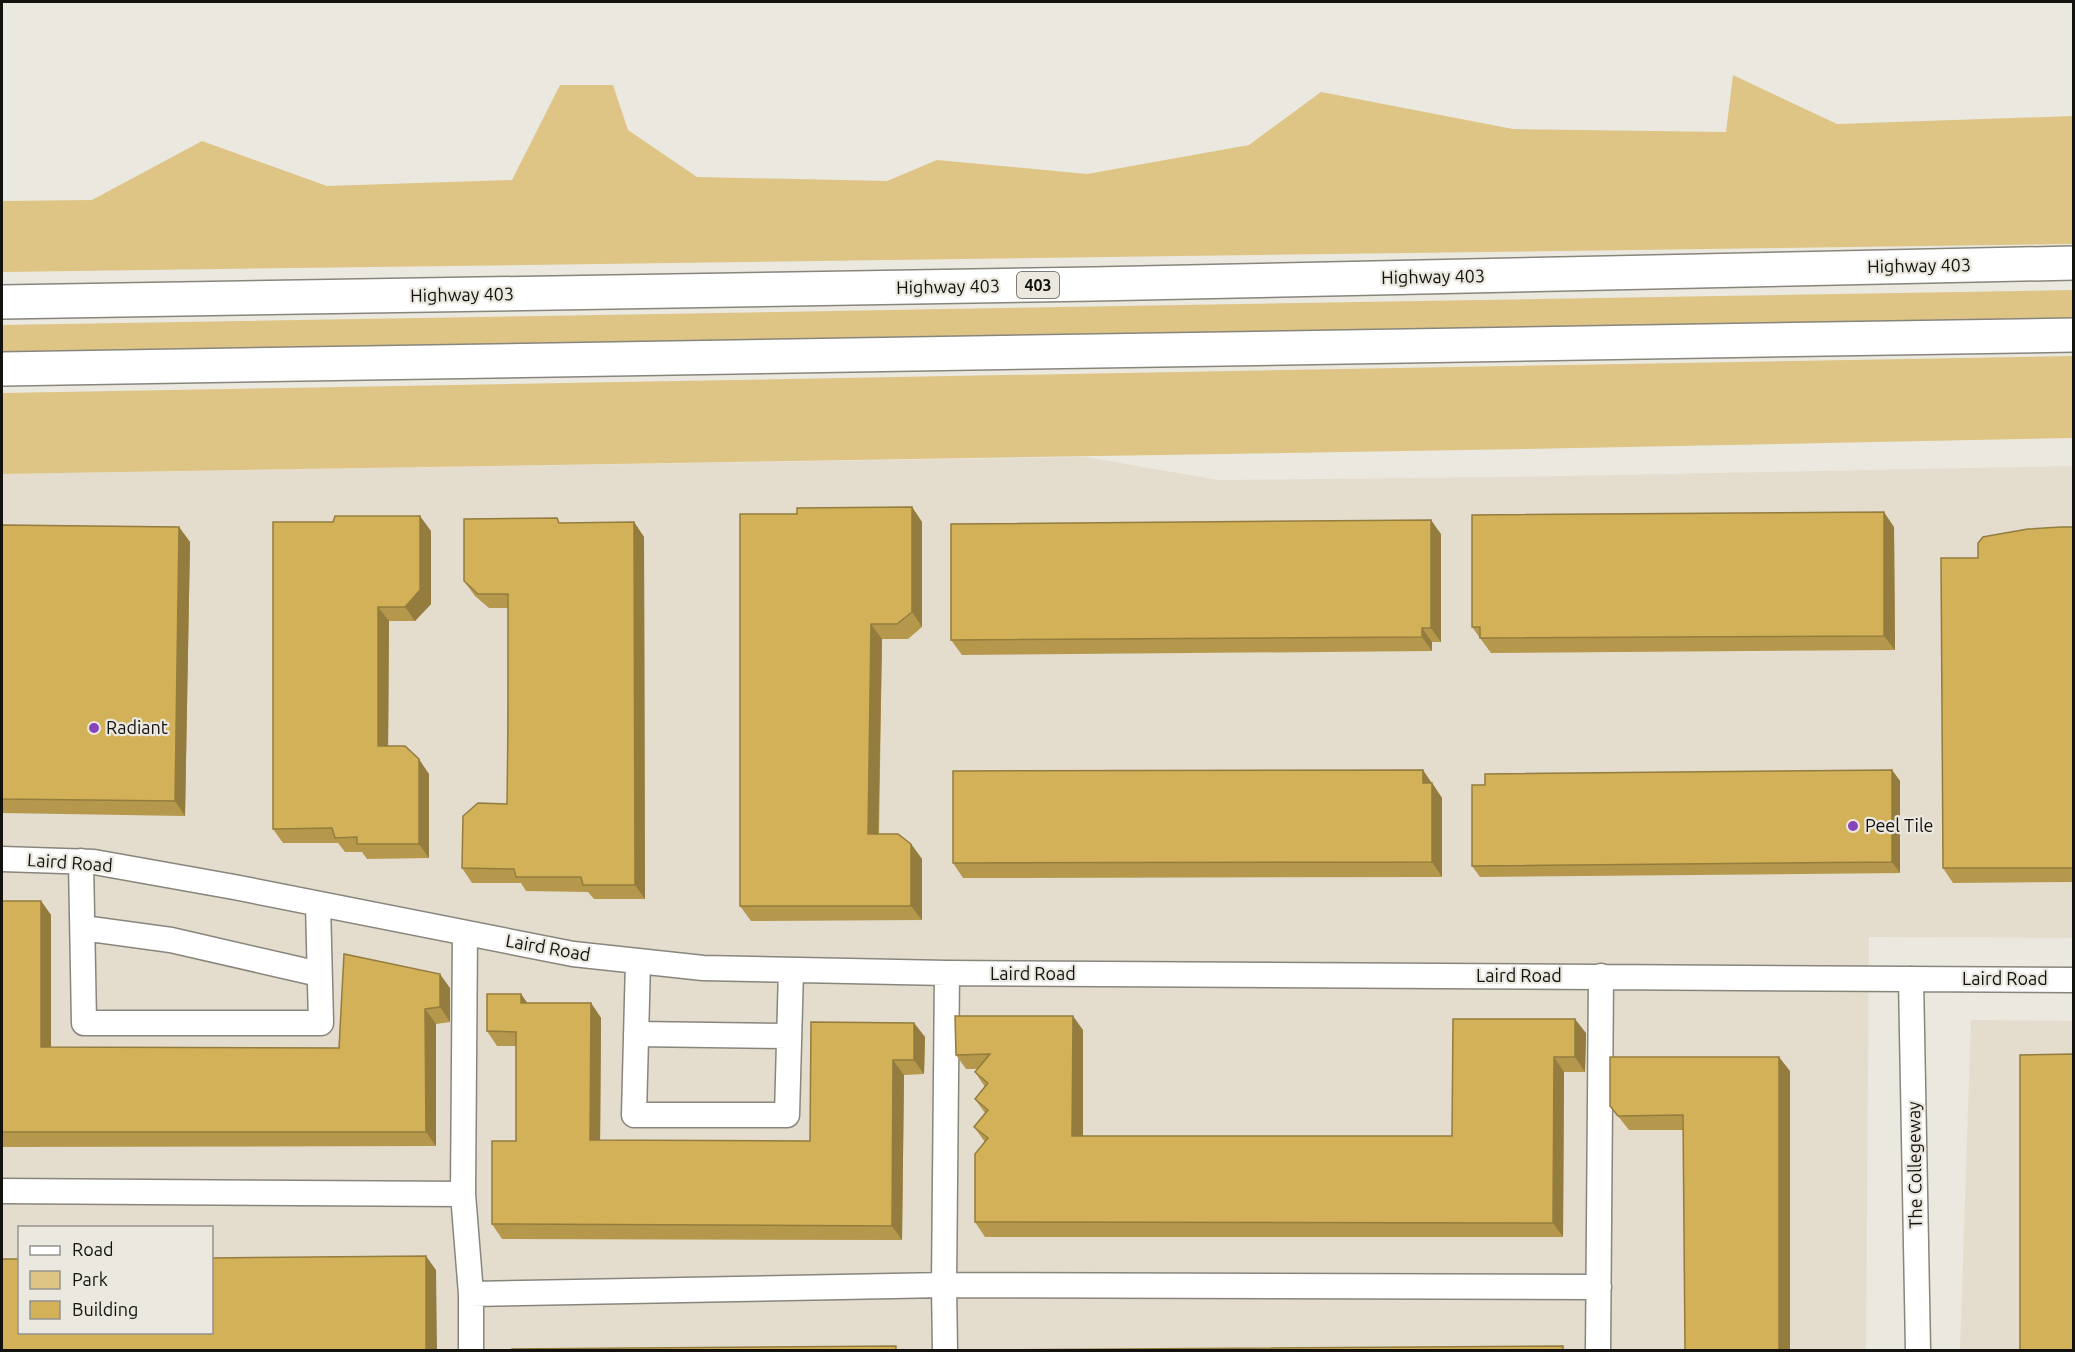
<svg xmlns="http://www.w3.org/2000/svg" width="2075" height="1352" font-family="Ubuntu,sans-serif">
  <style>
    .built { fill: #e4ddce; fill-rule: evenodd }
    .green { fill: #dec586 }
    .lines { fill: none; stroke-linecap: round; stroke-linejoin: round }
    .minor-casing { stroke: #88857d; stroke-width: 27 }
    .highway-casing { stroke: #88857d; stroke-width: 36 }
    .minor { stroke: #fff; stroke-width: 24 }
    .highway { stroke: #fff; stroke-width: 33 }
    .wall { fill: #b5984c }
    .shaded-wall { fill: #937c3e }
    .building { fill: #d2b158; stroke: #937c3e; stroke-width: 1.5 }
    .poi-dot { fill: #8845b9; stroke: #ebe8df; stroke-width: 2 }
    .labels { text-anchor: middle; stroke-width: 4.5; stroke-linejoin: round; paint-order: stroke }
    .shield { fill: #ebe8df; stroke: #54524d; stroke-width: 1.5 }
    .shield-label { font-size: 16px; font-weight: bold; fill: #13120f }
    .street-label { font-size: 18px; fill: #13120f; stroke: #ebe8df }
    .poi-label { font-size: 18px; fill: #13120f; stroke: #ebe8df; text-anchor: start }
  </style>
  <rect width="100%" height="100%" fill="#ebe8df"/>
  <path class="built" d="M1086 457 1218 480 1507 477 2073 466V938L1869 937 1866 1350H2V474ZM20 1228H212V1332H20Z
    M1971 1020 2073 1021V1350H1960Z"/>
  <path class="green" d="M1733 75 1837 124 2073 116V244L2 272V201L92 200 202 141 327 186 512 180 560 85H613L628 130 697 177 887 181 937 160 1087 174 1249 145 1321 92 1513 129 1726 132Z
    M2074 290 2073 320 2 356V325Z
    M2073 356V438L1525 449 2 474V393Z"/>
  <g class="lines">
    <defs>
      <path id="minor" d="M2 859 94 862 234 887 573 954 703 968 947 973 2074 980
        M81 861 84 1023H321L318 904
        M83 928 171 940 319 974
        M465 933 463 1194 471 1294 944 1285 1599 1287
        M638 961 634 1115H787L791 970
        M1911 979 1918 1350
        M636 1034 789 1036
        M2 1191 463 1194
        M471 1294V1350
        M945 1350 944 1285 947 973
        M1598 1350 1601 976"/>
      <path id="highway" d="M2 302 1094 284 2074 263
        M2 369 2074 335"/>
    </defs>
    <use href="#minor" class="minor-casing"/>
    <use href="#highway" class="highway-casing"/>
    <use href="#minor" class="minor"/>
    <use href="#highway" class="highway"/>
  </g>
  <path class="wall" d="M912 507 922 522V627L908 639H882L879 834 911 844 922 859V920L751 921 740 906 797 514Z
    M273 522 431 531V604L415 621H389L388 746 429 774V858L367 859 362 852H345L338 843H283L273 829Z
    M634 522 644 537 645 899H594L588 892 526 891 521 883H472L462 868 507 804 508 608H489L475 596 464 581 561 523Z
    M2 525 179 527 190 542 185 816 2 813Z
    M1894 527 1895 650 1491 653 1472 627Z
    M2073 527V882L1953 883 1943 868 1978 558Z
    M1441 534V642H1432V651L962 655 951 640Z
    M1892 770 1900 781V873L1480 877 1472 866Z
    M1433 784 1442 798V877L963 878 953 863Z
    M2 901H41L51 915V1047L339 1048 450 988V1022L436 1024V1146L2 1147Z
    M521 994 527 1003H591L601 1018 600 1140 810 1141 914 1023 925 1037 924 1074 904 1075 902 1240 502 1239 492 1224 516 1141V1046H497L487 1031Z
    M1083 1030V1136H1452L1586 1033 1585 1072H1564L1563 1237H985L975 1222 985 1142 974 1127 985 1113 975 1099 985 1087 975 1072 978 1069H966L956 1055Z
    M1790 1071 1683 1130H1629L1610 1106Z"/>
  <path class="shaded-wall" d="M912 507 922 522V627L912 612Z
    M1884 512 1894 527 1895 650 1884 636Z
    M420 516 431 531V604L415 621 405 607Z
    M1431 520 1441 534V642L1431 628Z
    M634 522 644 537 645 899 635 885Z
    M179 527 190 542 185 816 175 801Z
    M378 607 389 621 388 761 378 746Z
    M871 624 882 639 878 849 868 834Z
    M1422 628 1432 642V651L1422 637Z
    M419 759 429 774V858L419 844Z
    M1423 770 1442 798V877L1432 862 1423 783Z
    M1892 770 1900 781V873L1892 862Z
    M911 844 922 859V920L911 906Z
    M41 901 51 915V1062L41 1047Z
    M440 974 450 988V1022L440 1007Z
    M521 994 531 1008 521 1003Z
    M591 1003 601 1018 600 1155 590 1140Z
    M425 1009 436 1024V1146L426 1132Z
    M1073 1016 1083 1030V1150L1072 1136Z
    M1575 1019 1586 1033 1585 1072 1575 1057Z
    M914 1023 925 1037 924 1074 914 1060Z
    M1554 1057 1564 1072 1563 1237 1553 1223Z
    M1779 1057 1790 1071V1350H1779Z
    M893 1060 904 1075 902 1240 892 1226Z
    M426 1256 436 1270 437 1350H426Z"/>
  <path class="building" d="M912 507V612L897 624H871L868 834H898L911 844V906H740V514H797V508Z
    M1884 512V636L1480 638V627H1472V515Z
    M335 516H420V590L405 607H378V746H405L419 759V844H357V837L335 838 332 828 273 829V522H333Z
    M557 518 559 523 634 522 635 885H583L581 877H516L514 869 462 868 463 816 478 803 507 804 508 722V594H478L464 581V519Z
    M1431 520V628H1422V637L951 640V524Z
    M2 525 179 527 175 801 2 799Z
    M2061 527H2073V868H1943L1941 558H1978V543L1983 537 1988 536 2028 529Z
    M1423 770V783H1432V862L953 863V771Z
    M1892 770V862L1472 866V785H1485V774Z
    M2 901H41V1047L339 1048 344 954 440 974V1007L425 1009 426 1132H2Z
    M487 994H521V1003H591L590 1140 810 1141 811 1022 914 1023V1060H893L892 1226 492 1224V1141H516V1032L487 1031Z
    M955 1016H1073L1072 1136H1452L1453 1019H1575V1057H1554L1553 1223 975 1222V1154L988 1138 974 1127 988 1110 975 1099 988 1083 975 1072 990 1054 956 1055Z
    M2073 1054V1350H2020V1055Z
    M1610 1057H1779V1350H1685L1683 1115 1618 1116 1610 1106Z
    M426 1256V1350H2V1259H20V1332H212V1258Z
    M896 1346V1350H512V1349Z
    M1563 1346V1350H978Z"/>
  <g class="poi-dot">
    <circle cx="94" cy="728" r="6"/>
    <circle cx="1853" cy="826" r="6"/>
  </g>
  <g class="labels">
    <rect class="shield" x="1017" y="272" width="42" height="26" rx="4.5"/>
    <g class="shield-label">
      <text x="1038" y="291">403</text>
    </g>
    <g class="street-label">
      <text transform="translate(1919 266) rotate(-1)" y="6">Highway 403</text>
      <text transform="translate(1433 277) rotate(-1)" y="6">Highway 403</text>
      <text transform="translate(948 287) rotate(-1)" y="6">Highway 403</text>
      <text transform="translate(462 295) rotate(-1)" y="6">Highway 403</text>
      <text transform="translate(70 863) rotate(4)" y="6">Laird Road</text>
      <text transform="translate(548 948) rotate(10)" y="6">Laird Road</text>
      <text x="1033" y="980">Laird Road</text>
      <text x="1519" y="982">Laird Road</text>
      <text x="2005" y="985">Laird Road</text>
      <text transform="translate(1915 1165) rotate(-91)" y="6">The Collegeway</text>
    </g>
    <g class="poi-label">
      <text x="106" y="734">Radiant</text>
      <text x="1865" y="832">Peel Tile</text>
    </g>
  </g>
  <rect width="2075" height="1352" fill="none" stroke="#13120f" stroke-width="6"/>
  <rect x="18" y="1226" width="195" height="108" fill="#ebe8df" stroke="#95928c" stroke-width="1.5"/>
  <rect x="30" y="1246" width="30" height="9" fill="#ffffff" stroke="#95928c" stroke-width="1.5"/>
  <text x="72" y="1256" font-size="18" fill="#13120f">Road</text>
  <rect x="30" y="1271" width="30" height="18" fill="#dec586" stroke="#95928c" stroke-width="1.5"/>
  <text x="72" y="1286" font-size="18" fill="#13120f">Park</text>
  <rect x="30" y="1301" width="30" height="18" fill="#d2b158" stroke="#95928c" stroke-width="1.5"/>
  <text x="72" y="1316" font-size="18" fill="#13120f">Building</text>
</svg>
